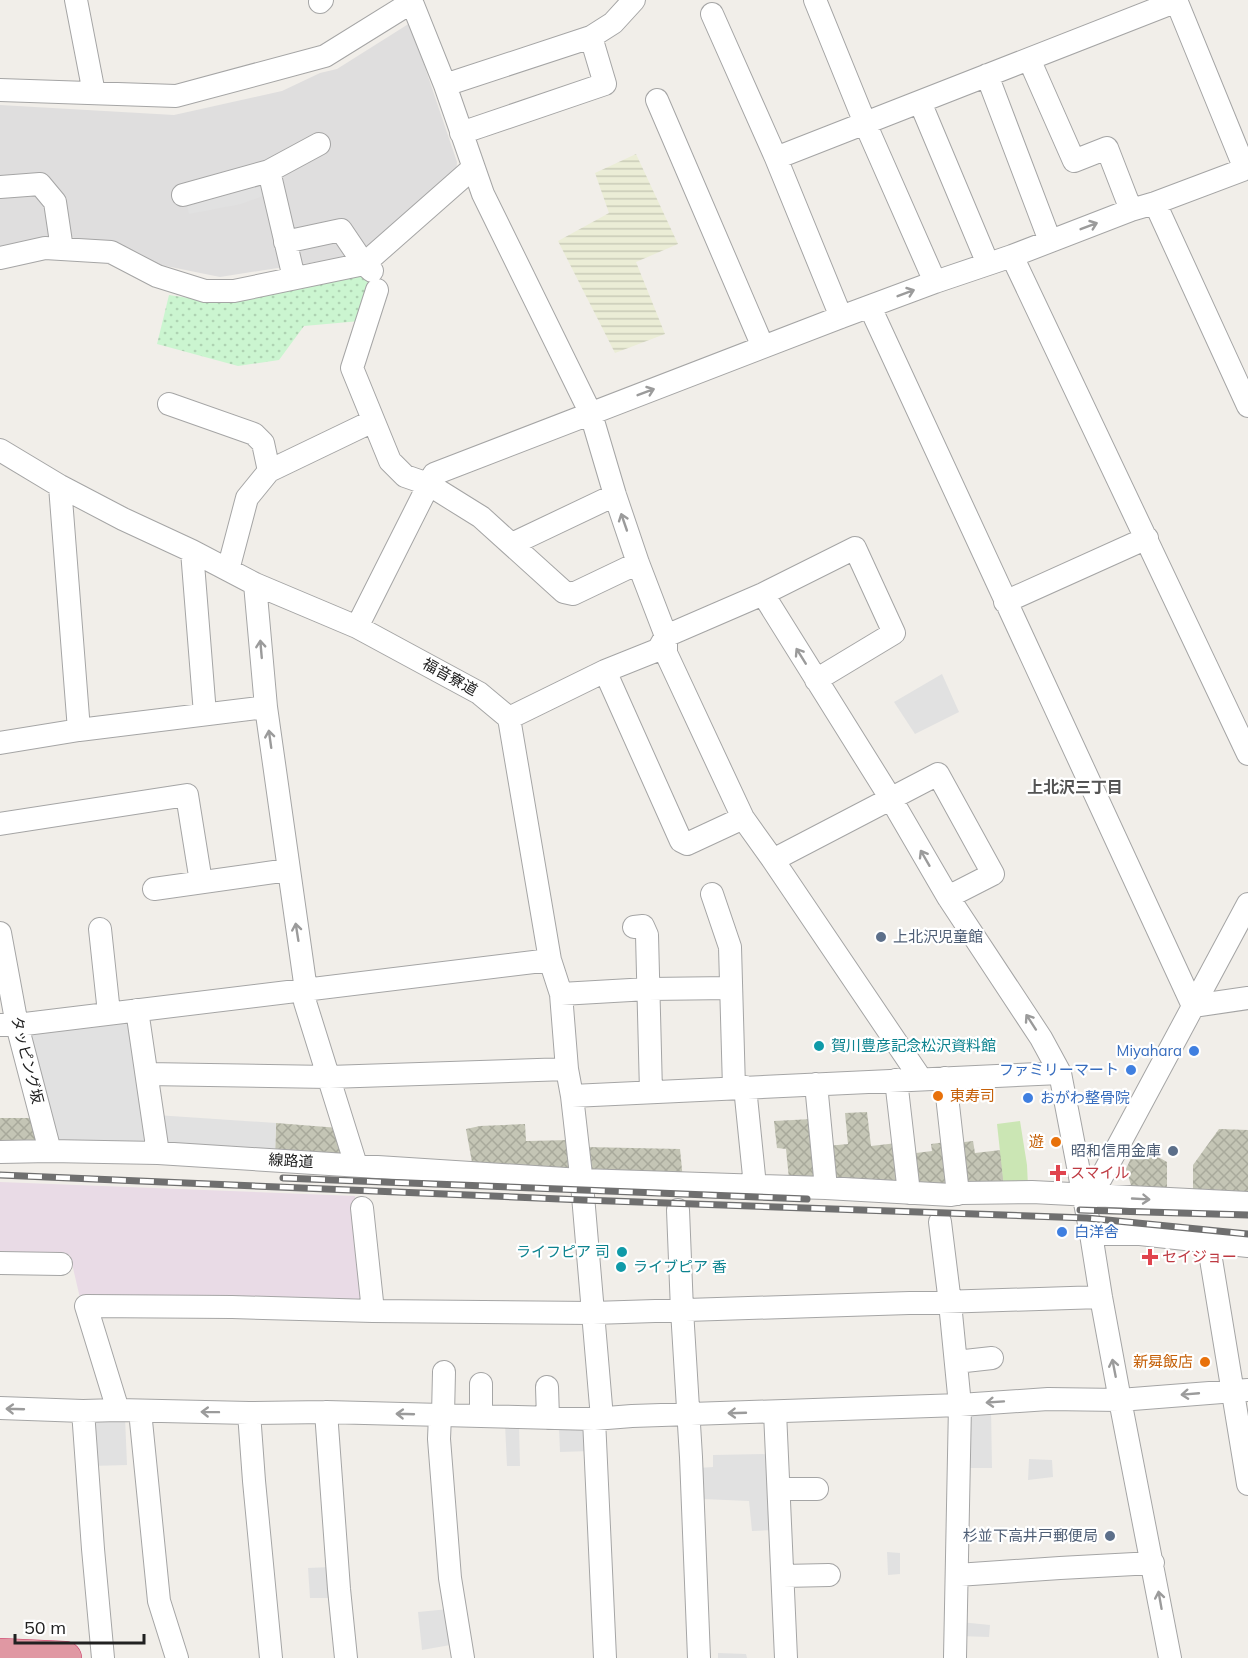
<svg xmlns="http://www.w3.org/2000/svg" width="1248" height="1658" font-family="Mulish,'Noto Sans JP',sans-serif">
  <style>
    .residential { fill: #dfdede }
    .railway { fill: #e9dbe6 }
    .construction { fill: url(#construction-cross-hatch) }
    .farmland { fill: url(#farmland-rules) }
    .grass { fill: #cbe6b4 }
    .park { fill: url(#park-dots) }
    .parking { fill: #e1e1e1 }
    .lines { fill: none; stroke-linecap: round; stroke-linejoin: round }
    .minor-casing { stroke: #a5a5a5; stroke-width: 24 }
    .highway-casing { stroke: #cc3866; stroke-width: 34 }
    .minor { stroke: #fff; stroke-width: 22 }
    .highway { stroke: #e098a3; stroke-width: 33 }
    .rail-casing { stroke: #6f6f6f; stroke-width: 7 }
    .rail { stroke: #fff; stroke-width: 4.5; stroke-dasharray: 14; stroke-linecap: butt }
    .oneway { stroke: #9b9b9b }
    .service-dot { fill: #5c6f8a; stroke: #fff; stroke-width: 2 }
    .culture-dot { fill: #0f9aa8; stroke: #fff; stroke-width: 2 }
    .shop-dot { fill: #3f7fe0; stroke: #fff; stroke-width: 2 }
    .food-dot { fill: #e8710a; stroke: #fff; stroke-width: 2 }
    .health-dot { fill: #e0444e; stroke: #fff; stroke-width: 2 }
    .labels { text-anchor: middle; stroke-width: 4.5; stroke-linejoin: round; paint-order: stroke }
    .street-label { font-size: 15px; fill: #212121; stroke: #fff }
    .service-label { font-size: 15px; fill: #4e5e75; stroke: #fff; text-anchor: end }
    .culture-label { font-size: 15px; fill: #0d838f; stroke: #fff; text-anchor: start }
    .shop-label { font-size: 15px; fill: #366cbe; stroke: #fff; text-anchor: end }
    .food-label { font-size: 15px; fill: #c56008; stroke: #fff; text-anchor: end }
    .health-label { font-size: 15px; fill: #be3a42; stroke: #fff; text-anchor: start }
    .neighbourhood-label { font-size: 16px; font-weight: bold; fill: #545454; stroke: #fff }
  </style>
  <defs>
    <pattern id="construction-cross-hatch" width="8" height="8" patternUnits="userSpaceOnUse" patternTransform="scale(1.5)"><rect width="8" height="8" fill="#c4c5b5"/><path d="M0 0l8 8M0 8l8-8" fill="none" stroke="#a8a99b"/></pattern>
    <pattern id="farmland-rules" width="6" height="5" patternUnits="userSpaceOnUse" patternTransform="scale(1.5)"><rect width="6" height="5" fill="#ebedd6"/><path d="M0 2.5h6" fill="none" stroke="#c9cbb7"/></pattern>
    <pattern id="park-dots" width="8" height="8" patternUnits="userSpaceOnUse" patternTransform="scale(1.5)"><rect width="8" height="8" fill="#cbf5d0"/><path d="M2 2h.1M6 6h.1" fill="none" stroke="#aed2b2" stroke-width="1.8" stroke-linecap="round"/></pattern>
  </defs>
  <rect width="100%" height="100%" fill="#f1eee9"/>
  <path class="residential" d="M410 23 457 162 456 173 360 255 220 277 161 265 116 243 88 245 68 235H51L34 246 0 250V105L174 115 282 91 320 73 337 69Z"/>
  <path class="railway" d="M0 1182 355 1196 368 1302 80 1298 70 1255 0 1252Z"/>
  <path class="construction" d="M867 1112 871 1146 897 1143 902 1188 831 1183 827 1146 848 1144 845 1113Z
    M0 1118H34L40 1140 0 1146Z
    M812 1119 818 1179H789L786 1149 777 1148 774 1121Z
    M276 1123 339 1128 347 1154H275Z
    M525 1124 526 1141 571 1140 574 1175 473 1168 466 1129 480 1126Z
    M1219 1129 1248 1130V1198L1193 1194V1165Z
    M973 1141 975 1153 1001 1150 1004 1188 961 1189 956 1143Z
    M946 1142 953 1191H912L908 1154 932 1151 931 1144Z
    M1137 1145 1167 1162V1196L1134 1195 1126 1169Z
    M585 1147 680 1149 683 1180 586 1178Z"/>
  <path class="farmland" d="M636 154 678 244 636 262 665 334 615 353 558 241 609 213 595 173Z"/>
  <path class="grass" d="M1020 1121 1027 1165 1028 1187 1004 1188 997 1124Z"/>
  <path class="park" d="M368 275 371 285 360 321 304 326 279 360 238 366 157 344 169 295 208 301Z"/>
  <path class="parking" d="M260 180 265 195 241 204 189 214 186 201Z
    M942 674 959 712 915 734 894 702Z
    M133 1015 150 1148 55 1145 23 1029Z
    M156 1115 276 1123 275 1154 159 1146Z
    M991 1408 992 1468H964L966 1410Z
    M88 1415 125 1417 127 1465 92 1466Z
    M505 1424 519 1426 520 1466H507Z
    M559 1427 590 1430 591 1451 560 1452Z
    M770 1454 776 1530 752 1531 749 1501 702 1499 698 1468 713 1467V1455Z
    M1029 1459 1052 1460 1053 1477 1028 1480Z
    M887 1552 900 1553V1574L888 1575Z
    M331 1567 334 1598H310L308 1568Z
    M449 1609 456 1644 422 1650 418 1612Z
    M960 1622 990 1625 989 1637 958 1636Z
    M718 1653 746 1654 747 1658H718Z"/>
  <g class="lines">
    <defs>
      <path id="minor" d="M76 0 94 93
        M411 0 445 85 483 194 591 414 615 495 638 563 666 636V653L743 818 773 860 938 774 993 874 948 897
        M815 0 865 123 935 282
        M1176 0 1245 169
        M320 2 322 0
        M712 14 776 158 841 317
        M1029 59 1074 161 1107 148 1131 210
        M987 75 1050 241
        M445 85 591 37 613 23 634 0
        M0 90 176 96 325 56 412 2
        M657 100 763 347
        M920 102 988 264
        M461 133 605 84 591 37
        M776 158 1177 1
        M269 171 294 278
        M0 187 40 184 55 202 62 249
        M183 195 269 171 319 144
        M1155 203 1248 406
        M285 242 341 230 364 264 372 271
        M1012 256 1248 754
        M0 258 45 248 111 252 157 276 205 291H234L364 264 473 168
        M377 290 352 368 390 461 405 476 428 484 481 517 564 592 573 594 638 563
        M870 307 1193 1006
        M169 404 254 434 263 443 269 471
        M0 450 60 486 123 519 192 551 255 584 357 627 479 693 509 718 550 960 561 994 567 1069 572 1096 582 1184 602 1418
        M60 486 79 730
        M512 544 615 495
        M192 551 205 714
        M228 570 247 498 269 471 373 421
        M255 584 266 707 306 990 305 1002 356 1165
        M763 594 891 799 948 897 1041 1038 1060 1073 1091 1234 1101 1297 1120 1400 1170 1658
        M1005 602 1147 538
        M357 627 434 474 841 317 935 282 1012 256 1131 210 1155 203 1248 168
        M605 671 681 841 687 844 743 818
        M509 718 605 671 655 651 658 650 666 636 763 594 855 548 894 633 816 680
        M0 743 79 730 266 707
        M0 824 187 795 201 882
        M773 860 921 1079
        M154 889 288 870
        M712 894 730 947 734 1088
        M634 927 643 926 647 935 651 1092
        M100 929 109 1013
        M0 933 17 1025 50 1151
        M561 994 648 989 731 988
        M1193 1006 1248 998
        M137 1010 158 1153
        M0 1025H17L550 960
        M147 1074 329 1077 567 1069
        M945 1078 958 1194
        M896 1080 909 1193
        M816 1084 826 1188
        M745 1087 755 1186
        M572 1096 1060 1073
        M0 1152 50 1151 158 1153 581 1180 826 1188 951 1195 962 1193 1032 1192 1248 1203
        M1083 1196 1101 1178 1248 904
        M362 1208 373 1311
        M678 1210 682 1310 691 1457 699 1658
        M940 1222 950 1303 960 1405 955 1658
        M1091 1234H1140L1248 1246
        M1208 1241 1248 1484
        M0 1263 61 1264
        M956 1362 992 1358
        M481 1384V1416
        M547 1387 548 1418
        M0 1408 83 1411 118 1410 249 1413 326 1412 594 1419 632 1416 960 1405 1048 1399 1120 1400 1248 1390
        M118 1410 86 1306 232 1307 373 1311 593 1313 1101 1297
        M83 1411 93 1549 103 1658
        M140 1411 159 1601 177 1658
        M326 1412 339 1589 346 1658
        M775 1412 786 1658
        M249 1413 254 1481 271 1658
        M440 1415 439 1439 450 1578 463 1658
        M443 1415 444 1372
        M594 1419 605 1658
        M779 1489H817
        M957 1575 1060 1568 1153 1563
        M783 1576 829 1575"/>
      <path id="highway" d="M0 1655 65 1658"/>
    </defs>
    <use href="#minor" class="minor-casing"/>
    <use href="#highway" class="highway-casing"/>
    <use href="#minor" class="minor"/>
    <use href="#highway" class="highway"/>
    <defs>
      <path id="rail" d="M0 1175 583 1200 1087 1218 1248 1234
        M283 1178 807 1199
        M1080 1210 1248 1215"/>
    </defs>
    <use href="#rail" class="rail-casing"/>
    <use href="#rail" class="rail"/>
  </g>
  <defs><path id="oneway-shaft" d="M-6 0H5M1.5-3L5.5 0L1.5 3" fill="none" stroke-width="1.6" stroke-linecap="round" stroke-linejoin="round" transform="scale(1.5)"/></defs>
  <g class="oneway">
    <use href="#oneway-shaft" transform="translate(1089 226) rotate(-21)"/>
    <use href="#oneway-shaft" transform="translate(906 293) rotate(-21)"/>
    <use href="#oneway-shaft" transform="translate(646 392) rotate(-21)"/>
    <use href="#oneway-shaft" transform="translate(624 522) rotate(-109)"/>
    <use href="#oneway-shaft" transform="translate(261 649) rotate(-95)"/>
    <use href="#oneway-shaft" transform="translate(801 656) rotate(-122)"/>
    <use href="#oneway-shaft" transform="translate(270 739) rotate(-98)"/>
    <use href="#oneway-shaft" transform="translate(925 858) rotate(-120)"/>
    <use href="#oneway-shaft" transform="translate(297 932) rotate(-99)"/>
    <use href="#oneway-shaft" transform="translate(1031 1022) rotate(-123)"/>
    <use href="#oneway-shaft" transform="translate(1141 1199) rotate(3)"/>
    <use href="#oneway-shaft" transform="translate(1114 1368) rotate(-101)"/>
    <use href="#oneway-shaft" transform="translate(1190 1394) rotate(175)"/>
    <use href="#oneway-shaft" transform="translate(995 1402) rotate(176)"/>
    <use href="#oneway-shaft" transform="translate(15 1409) rotate(-178)"/>
    <use href="#oneway-shaft" transform="translate(210 1412) rotate(-179)"/>
    <use href="#oneway-shaft" transform="translate(737 1413) rotate(178)"/>
    <use href="#oneway-shaft" transform="translate(405 1414) rotate(-178)"/>
    <use href="#oneway-shaft" transform="translate(1160 1600) rotate(-100)"/>
  </g>
  <g class="service-dot">
    <circle cx="881" cy="937" r="6"/>
    <circle cx="1173" cy="1151" r="6"/>
    <circle cx="1110" cy="1536" r="6"/>
  </g>
  <g class="culture-dot">
    <circle cx="819" cy="1046" r="6"/>
    <circle cx="622" cy="1252" r="6"/>
    <circle cx="621" cy="1267" r="6"/>
  </g>
  <g class="shop-dot">
    <circle cx="1194" cy="1051" r="6"/>
    <circle cx="1131" cy="1070" r="6"/>
    <circle cx="1028" cy="1098" r="6"/>
    <circle cx="1062" cy="1232" r="6"/>
  </g>
  <g class="food-dot">
    <circle cx="938" cy="1096" r="6"/>
    <circle cx="1056" cy="1142" r="6"/>
    <circle cx="1205" cy="1362" r="6"/>
  </g>
  <g class="health-dot">
    <path d="M1055 1164h6v6h6v6h-6v6h-6v-6h-6v-6h6z"/>
    <path d="M1147 1248h6v6h6v6h-6v6h-6v-6h-6v-6h6z"/>
  </g>
  <g class="labels">
    <g class="street-label">
      <text transform="translate(450 677) rotate(29)" y="5">福音寮道</text>
      <text transform="translate(27 1060) rotate(76)" y="5">タッピング坂</text>
      <text transform="translate(291 1161) rotate(3)" y="5">線路道</text>
    </g>
    <g class="service-label">
      <text x="893" y="942" text-anchor="start">上北沢児童館</text>
      <text x="1161" y="1156">昭和信用金庫</text>
      <text x="1098" y="1541">杉並下高井戸郵便局</text>
    </g>
    <g class="culture-label">
      <text x="831" y="1051">賀川豊彦記念松沢資料館</text>
      <text x="610" y="1257" text-anchor="end">ライフピア 司</text>
      <text x="633" y="1272">ライブピア 香</text>
    </g>
    <g class="shop-label">
      <text x="1182" y="1056">Miyahara</text>
      <text x="1119" y="1075">ファミリーマート</text>
      <text x="1040" y="1103" text-anchor="start">おがわ整骨院</text>
      <text x="1074" y="1237" text-anchor="start">白洋舎</text>
    </g>
    <g class="food-label">
      <text x="950" y="1101" text-anchor="start">東寿司</text>
      <text x="1044" y="1147">遊</text>
      <text x="1193" y="1367">新曻飯店</text>
    </g>
    <g class="health-label">
      <text x="1070" y="1178">スマイル</text>
      <text x="1162" y="1262">セイジョー</text>
    </g>
    <g class="neighbourhood-label">
      <text x="1075" y="793">上北沢三丁目</text>
    </g>
  </g>
  <path d="M15 1634v9h129v-9" fill="none" stroke="#212121" stroke-width="3"/>
  <text x="24" y="1634" font-size="18" fill="#212121" stroke="#ffffff" stroke-width="4.5" paint-order="stroke">50 m</text>
</svg>
